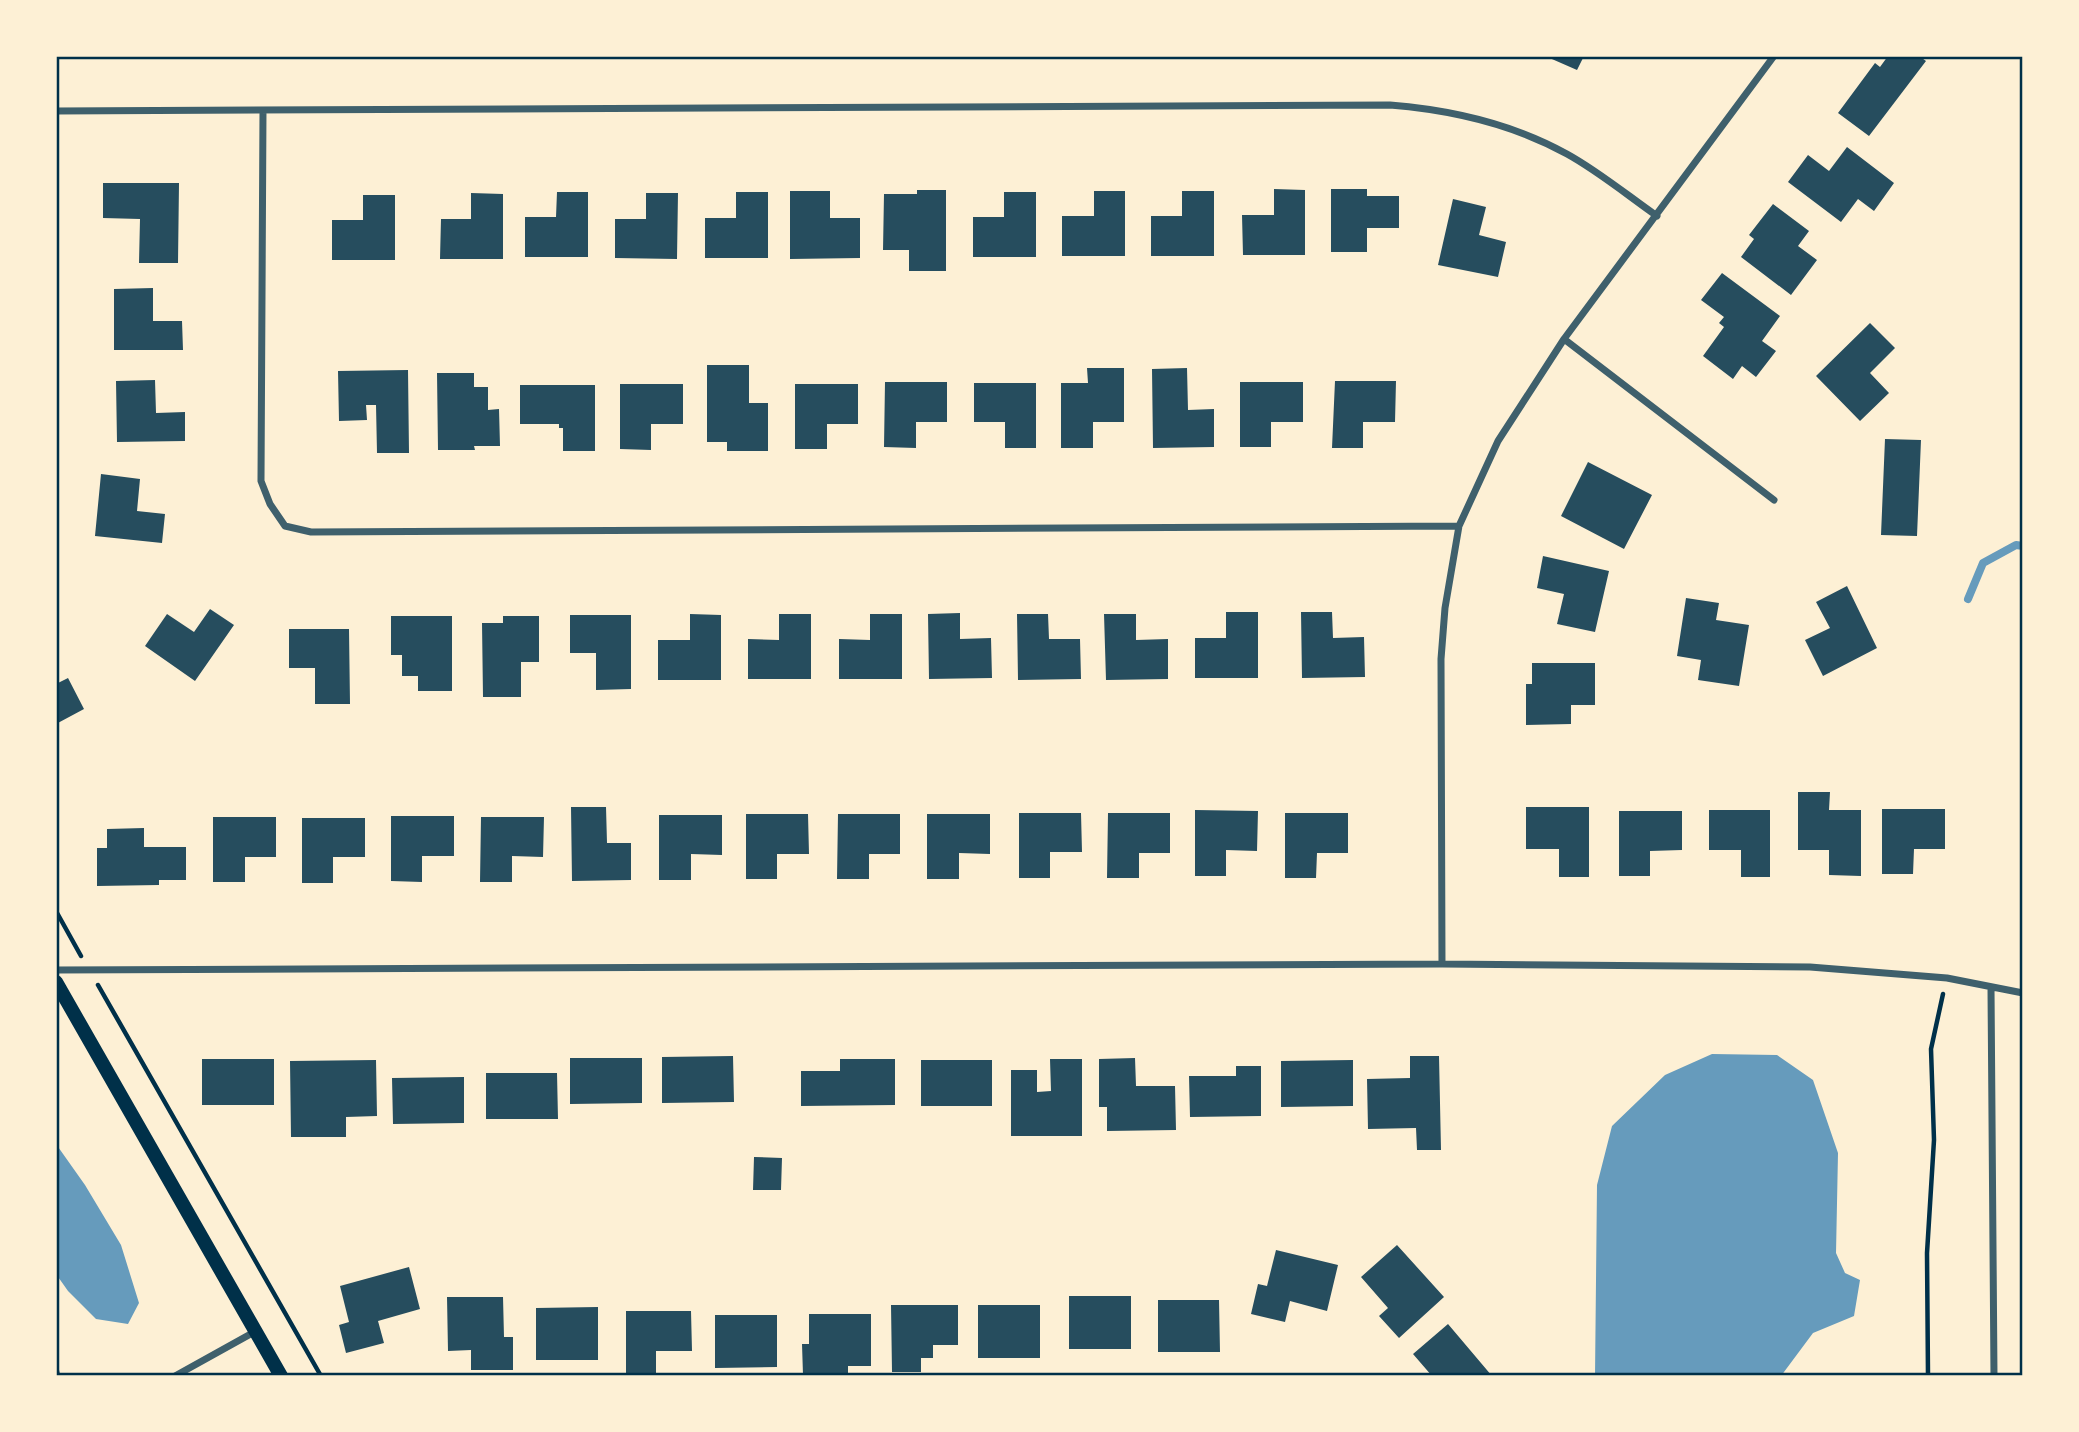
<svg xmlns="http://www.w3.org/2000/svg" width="2079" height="1432" font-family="Karla,sans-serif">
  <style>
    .water { fill: #669bbc }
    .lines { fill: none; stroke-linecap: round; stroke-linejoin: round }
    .stream { stroke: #669bbc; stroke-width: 8 }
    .building { fill: #264d5e }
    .path { stroke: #003049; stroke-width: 4.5 }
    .service { stroke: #3f606c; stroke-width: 5 }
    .minor { stroke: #3f606c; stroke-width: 7 }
    .secondary { stroke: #003049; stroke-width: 14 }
    .neatline { fill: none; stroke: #003049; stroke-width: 2.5 }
  </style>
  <rect width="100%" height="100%" fill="#fdf0d5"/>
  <path class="water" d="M1712 1054 1777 1055 1813 1080 1838 1153 1836 1253 1845 1273 1860 1280 1854 1316 1813 1333 1781 1376H1595L1597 1185 1612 1126 1665 1075Z
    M56 1144 85 1185 121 1245 139 1303 128 1324 96 1319 68 1291 56 1274Z"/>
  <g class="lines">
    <path class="stream" d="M1968 599 1983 563 2016 545 2023 546"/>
  </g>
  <path class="building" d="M1545 56H1584L1577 70Z
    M1888 56H1919L1926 61 1869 136 1838 113 1875 63 1880 67Z
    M1847 147 1894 183 1874 211 1858 199 1841 222 1788 182 1808 155 1829 171Z
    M103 183H179L178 263H139L140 219 103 218Z
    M1274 189 1305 190V255H1243L1242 215H1274Z
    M1331 189H1367V196H1399V228H1367V252H1331Z
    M917 190H946V271H909V250H883L884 194H917Z
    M790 191H830V218H860V258L790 259Z
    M1094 191H1125V256H1062V216H1094Z
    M1182 191H1214V256H1151V216H1182Z
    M557 192H588V257H525V217H556Z
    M736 192H768V258H705V218H736Z
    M1004 192H1036V257H973V217H1004Z
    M471 193 503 194V259H440L441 219H471Z
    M646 193H678L677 259 615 258V219H646Z
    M363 195H395V260H332V220H363Z
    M1453 199 1486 207 1479 235 1506 242 1498 277 1438 265Z
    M1773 204 1809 231 1798 246 1817 260 1791 295 1741 257 1754 239 1749 235Z
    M1722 273 1780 316 1762 341 1776 351 1756 377 1742 366 1733 379 1703 356 1724 327 1719 323 1724 317 1701 300Z
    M153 288V321H182L183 350H114V289Z
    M1870 323 1895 348 1870 373 1889 393 1860 421 1816 376Z
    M707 365H749V403H768V451H727V442H707Z
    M1087 368H1124V422H1093V448H1061V383H1088Z
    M1187 368 1188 410 1214 409V447L1153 448 1152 369Z
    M408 370 409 453H377L376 405H366L367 420 339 421 338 371Z
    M437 373H474V387H488V410L499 409 500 446H474L475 450H438Z
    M155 380 156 413 185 412V441L117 442 116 381Z
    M1335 381H1396L1395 422H1363V448H1332Z
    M885 382H947V422H916V448L884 447Z
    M1240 382H1303V422H1271V447H1240Z
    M974 383H1036V448H1005V422H974Z
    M620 384H683V424H651V450L620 449Z
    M795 384H858V424H827V449H795Z
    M520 385H595V451H563V428H559V424H520Z
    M1885 439 1921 440 1917 536 1881 535Z
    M1588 462 1652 495 1624 549 1561 516Z
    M101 474 140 479 137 511 165 514 162 543 95 536Z
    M1543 556 1609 571 1595 632 1557 624 1564 594 1537 588Z
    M1847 586 1877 648 1823 676 1805 640 1830 628 1816 602Z
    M1686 598 1719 603 1716 620 1749 625 1739 686 1698 680 1701 660 1677 656Z
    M210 609 234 625 195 681 145 646 167 614 194 632Z
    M1226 612H1258V678H1195V638H1226Z
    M1301 612H1332L1333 638 1364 637 1365 677 1302 678Z
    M960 613V639L991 638 992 678 929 679 928 614Z
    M690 614 721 615V680H658V640H690Z
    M779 614H811V679H748V639L779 640Z
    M870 614H902V679H839V639L870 640Z
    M1017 614H1048L1049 639H1080L1081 679 1018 680Z
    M1104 614H1136V640L1168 639V679L1106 680Z
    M570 615H631V689L596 690V653H570Z
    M391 616H452V691H418V676H402V655H391Z
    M503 616H539V662H521V697H483L482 623H503Z
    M289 629H349L350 704H315V668H289Z
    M1532 663H1595V705H1571V724L1526 725V684H1532Z
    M68 678 84 709 56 724V684Z
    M1798 792H1830L1829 810H1861V876L1829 875V850H1798Z
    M571 807H606L607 843H631V880L572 881Z
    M1526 807H1589V877H1559V849H1526Z
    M1882 809H1945V849H1914L1913 874H1882Z
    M1195 810 1258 811 1257 851 1226 850V876H1195Z
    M1709 810H1770V877H1741V850H1709Z
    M1619 811H1682V850L1650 851V876H1619Z
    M1019 813H1081L1082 852H1050V878H1019Z
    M1108 813H1170V853H1139V878H1107Z
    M1285 813H1348V853H1317L1316 878H1285Z
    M746 814H808L809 854H777V879H746Z
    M838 814H900V854H869V879H837Z
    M927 814H990V854L959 853V879H927Z
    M659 815H722V855L691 854V880H659Z
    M391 816H454V856H422V882L391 881Z
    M213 817H276V857H245V882H213Z
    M481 817H544L543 857 512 856V882H480Z
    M302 818H365V857H333V883H302Z
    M144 828V847H186V880H159V885L97 886V848H107V829Z
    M733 1056 734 1102 662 1103V1057Z
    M1410 1056H1439L1441 1150H1417L1416 1128 1368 1129 1367 1079 1410 1078Z
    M570 1058H642V1103L570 1104Z
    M1135 1058 1136 1086H1175L1176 1130 1107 1131V1107H1099V1059Z
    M202 1059H274V1105H202Z
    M840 1059H895V1105L801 1106V1071H840Z
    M1050 1059H1082V1136H1011V1070H1037V1092L1051 1091Z
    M376 1060 377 1116 346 1117V1137H291L290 1061Z
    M921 1060H992V1106H921Z
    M1353 1060V1106L1281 1107V1061Z
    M1236 1066H1261V1116L1190 1117 1189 1076H1236Z
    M486 1073H557L558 1119H486Z
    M464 1077V1123L393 1124 392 1078Z
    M754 1157 782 1158 781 1190H753Z
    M1397 1245 1444 1297 1399 1338 1379 1316 1388 1308 1361 1277Z
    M1276 1250 1338 1265 1327 1311 1290 1301 1285 1322 1251 1314 1258 1284 1267 1286Z
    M409 1267 420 1309 378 1321 384 1343 346 1353 339 1325 349 1322 340 1286Z
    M1069 1296H1131V1349H1069Z
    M447 1297H503L504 1337H513V1370H471V1350L448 1351Z
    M1158 1300H1219L1220 1352H1158Z
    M891 1305H958V1345H933V1358H921V1372H892Z
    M978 1305H1040V1358H978Z
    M598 1307V1360H536V1308Z
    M626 1311H691L692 1351H656V1374H626Z
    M809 1314H871V1366H848V1374L803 1375 802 1344H809Z
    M715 1315H777V1367L715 1368Z
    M1448 1324 1492 1376H1432L1413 1354Z"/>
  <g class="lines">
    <path class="path" d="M56 911 81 956
      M98 985 321 1376
      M1928 1376 1927 1253 1934 1140 1931 1049 1943 994"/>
    <path class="service" d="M56 1368 58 1376"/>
    <path class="minor" d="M263 110 261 481 270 504 285 526 311 532 1459 526
      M56 111 1390 105C1452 110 1513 124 1567 154 1598 171 1627 195 1657 216
      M1564 339 1774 500
      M1442 964 1441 659 1445 608 1459 526 1498 441 1564 339 1774 56
      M56 970 1442 964 1810 967 1947 978 2023 993
      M1991 988 1994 1376
      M175 1376 256 1331"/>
    <path class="secondary" d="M56 982 281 1376"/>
  </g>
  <rect width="2079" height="1432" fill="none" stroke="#fdf0d5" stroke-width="116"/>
  <rect x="58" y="58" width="1963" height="1316" class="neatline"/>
</svg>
